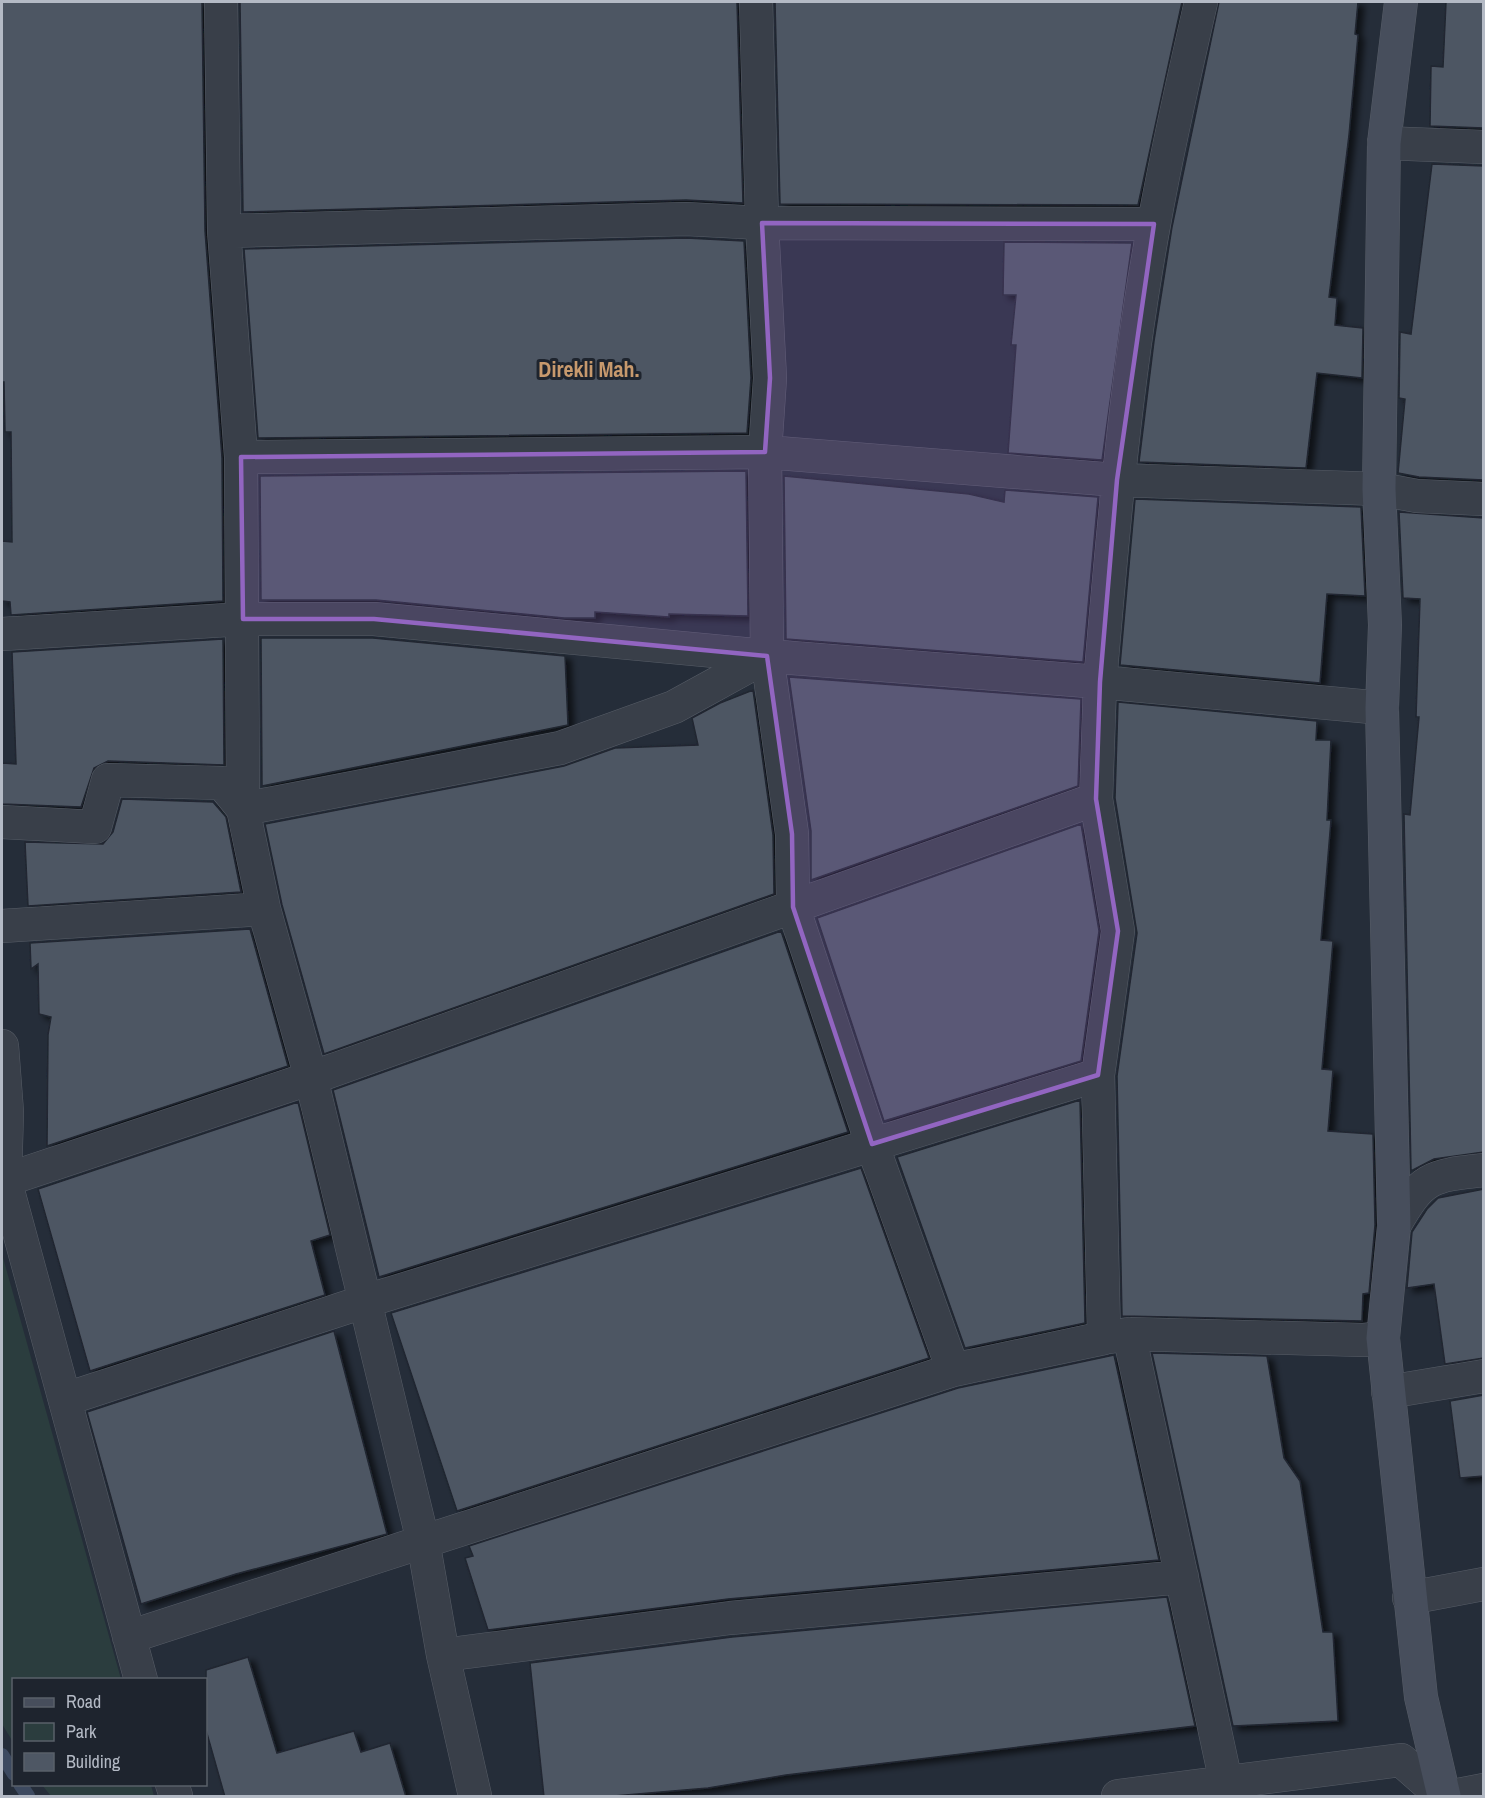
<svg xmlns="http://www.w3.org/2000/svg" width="1485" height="1798" font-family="'Archivo Narrow',sans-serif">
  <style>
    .green { fill: #2b3d3e }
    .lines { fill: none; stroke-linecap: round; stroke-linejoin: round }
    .stream { stroke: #3d4a60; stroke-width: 14 }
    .building { fill: #4e5764; stroke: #202630; stroke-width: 1.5; filter: url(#shadow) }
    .minor-casing { stroke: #575d67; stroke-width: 34 }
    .secondary-casing { stroke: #575d67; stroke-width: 34 }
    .minor { stroke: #393f49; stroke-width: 33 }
    .secondary { stroke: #474e5c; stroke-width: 33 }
    .marked { fill: #9265c1; fill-opacity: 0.2; stroke: #9265c1; stroke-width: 4.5; stroke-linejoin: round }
    .labels { text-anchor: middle; stroke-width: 6; stroke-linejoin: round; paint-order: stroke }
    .district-label { font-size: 22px; font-weight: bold; fill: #c7996d; stroke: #1e242e }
  </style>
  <defs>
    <filter id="shadow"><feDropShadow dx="6" dy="4" stdDeviation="3" flood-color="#0009"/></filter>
  </defs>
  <rect width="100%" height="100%" fill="#252d39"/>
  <path class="green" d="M2 1254 121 1679 14 1680 13 1742 2 1724Z
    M42 1785H151L154 1796H51Z"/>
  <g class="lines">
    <path class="stream" d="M2 1755 14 1774
      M20 1784 28 1796"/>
  </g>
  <path class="building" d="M2 2H202L205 231 222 458 223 601 11 615 10 602 2 601V541L12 542 11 432H5L4 382H2Z
    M240 2H737L743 203 686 200 243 212Z
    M775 2H1182L1138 205 780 204Z
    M1219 2H1358L1355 34 1358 35 1349 135 1329 297 1337 298 1335 325 1363 328 1362 378 1317 373 1306 468 1139 462 1154 341 1172 227Z
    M1446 2H1484V128L1430 126 1431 66 1443 67Z
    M1432 164 1484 166V480L1419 477 1398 473 1405 399 1399 398 1400 332 1411 334Z
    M686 238 744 241 751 378 747 433 258 438 244 249Z
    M1004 242 1132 243 1102 460 1008 453 1016 345H1011L1016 295H1003Z
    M746 471 748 616 669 614V617L595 612V618H564L376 600H261L260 476Z
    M784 476 969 494 1004 502 1005 490 1098 497 1083 662 786 639Z
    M1135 499 1361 507 1365 596 1327 594 1320 683 1120 665Z
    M1399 512 1484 518V1152L1434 1159 1411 1171 1404 814 1410 815 1419 717H1416L1420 599 1403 598Z
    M261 638H373L565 656 568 725 262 786Z
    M223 639 224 765 108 761 94 768 81 807 2 804V763L16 764 12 652Z
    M789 677 1081 699 1078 786 811 880V831Z
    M753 690 773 835 774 894 324 1054 282 905 265 824 564 766 615 748 698 745 692 718 720 703Z
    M1118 702 1317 721 1316 740H1331L1327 820H1331L1321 940 1333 941 1322 1069 1333 1070 1328 1131 1373 1134 1375 1225 1369 1293 1363 1294 1362 1321 1122 1316 1117 1076 1137 933 1115 798Z
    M122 799 213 802 226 817 241 892 28 906 25 842 103 844 113 832Z
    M1081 824 1099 931 1081 1061 884 1121 817 918Z
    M250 929 288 1066 47 1146 48 1035 51 1017 39 1014 38 964 31 969 30 943Z
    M781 931 848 1132 379 1277 333 1090Z
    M1080 1100 1085 1323 965 1348 897 1157Z
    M298 1102 330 1235 311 1241 325 1295 90 1371 38 1189Z
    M861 1168 929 1358 457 1511 391 1313Z
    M1484 1189V1358L1445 1364 1434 1284 1407 1288 1412 1232 1427 1209 1438 1198Z
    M334 1331 387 1534 236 1574 141 1604 87 1412Z
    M1152 1353 1267 1356 1284 1458 1300 1481 1323 1632H1333L1338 1721 1233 1726Z
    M1114 1355 1159 1560 728 1599 488 1630 465 1558 473 1556 469 1546 958 1388Z
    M1484 1395V1476L1460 1478 1450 1401Z
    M1167 1597 1195 1726 786 1775 708 1788 602 1797H544L530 1663 732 1637Z
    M248 1657 277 1753 354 1731 361 1752 390 1743 406 1797H225L206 1730V1670Z"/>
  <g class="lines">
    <defs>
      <path id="minor" d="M221 2 224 231 241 457 243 809 264 909 311 1078 423 1541 443 1655 475 1796
        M756 2 762 223 770 378 765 452 767 656
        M1201 2C1184 76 1167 150 1154 224 1126 376 1113 529 1100 682L1382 708
        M1384 143 1484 147
        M224 231 686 219 762 223 1154 224
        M241 457 765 452 1117 480 1379 489 1417 496 1484 499
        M2 634 243 619H374L767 656 1100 682 1096 799 1118 931 1098 1075 1104 1338 953 1370 129 1637
        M2 822 95 827 108 780 222 783 243 809 560 748 674 707 767 656 792 834 793 907 872 1144 953 1370
        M2 926 264 909
        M2 1046 7 1112 5 1180 141 1680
        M2 1181 311 1078 1096 799
        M1394 1226C1422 1177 1429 1176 1484 1170
        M1129 1334 1226 1782
        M1109 1337 1129 1334 1364 1340 1383 1338
        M1388 1392 1484 1376
        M66 1399 366 1301 1098 1075
        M1409 1598 1484 1584
        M443 1655 730 1618 1182 1577
        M172 1784 176 1796
        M1118 1796 1401 1760 1442 1796
        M1453 1796 1484 1790"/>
      <path id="secondary" d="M1401 2 1384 143 1379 489 1385 625 1382 708 1394 1226 1383 1338 1421 1697 1444 1796"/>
    </defs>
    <use href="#minor" class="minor-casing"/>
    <use href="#secondary" class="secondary-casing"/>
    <use href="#minor" class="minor"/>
    <use href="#secondary" class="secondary"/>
  </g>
  <path class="marked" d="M762 223 1154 224 1117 480 1100 682 1096 799 1118 931 1098 1075 872 1144 793 907 792 834 767 656 374 619H243L241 457 765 452 770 378Z"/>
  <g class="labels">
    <g class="district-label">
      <text x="589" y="377">Direkli Mah.</text>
    </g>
  </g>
  <rect width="1485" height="1798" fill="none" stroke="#b4bac5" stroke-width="6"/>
  <rect x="12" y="1678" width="195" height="108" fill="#1e242e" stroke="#5a606a" stroke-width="1.5"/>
  <rect x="24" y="1698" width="30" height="9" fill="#474e5c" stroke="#5a606a" stroke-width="1.5"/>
  <text x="66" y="1708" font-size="18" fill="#b4bac5">Road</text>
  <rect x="24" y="1723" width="30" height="18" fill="#2b3d3e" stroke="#5a606a" stroke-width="1.5"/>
  <text x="66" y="1738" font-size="18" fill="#b4bac5">Park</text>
  <rect x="24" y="1753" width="30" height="18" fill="#4e5764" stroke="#5a606a" stroke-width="1.5"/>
  <text x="66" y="1768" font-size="18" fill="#b4bac5">Building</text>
</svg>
